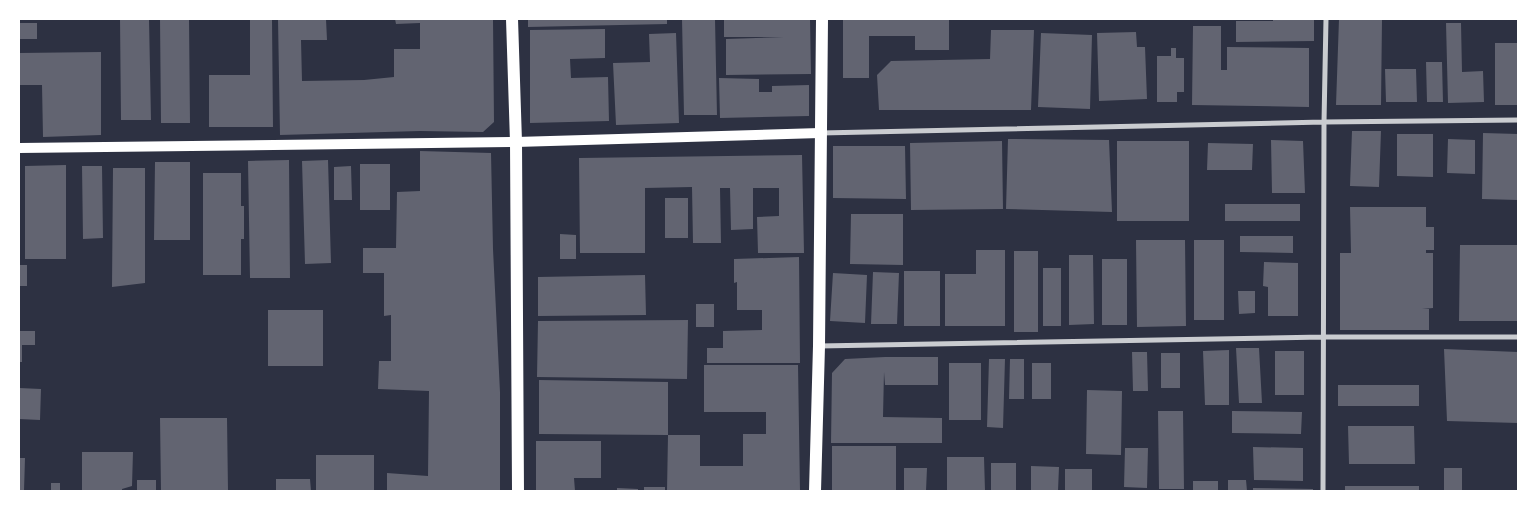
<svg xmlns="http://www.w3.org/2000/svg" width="1537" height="510" font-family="'PT Sans',sans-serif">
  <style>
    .building { fill: #626471 }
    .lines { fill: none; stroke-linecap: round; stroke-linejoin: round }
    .minor { stroke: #caccd0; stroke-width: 5 }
    .secondary { stroke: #fff; stroke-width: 10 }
    .primary { stroke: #fff; stroke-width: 12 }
  </style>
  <rect width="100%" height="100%" fill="#2d3142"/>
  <path class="building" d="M120 19H149L151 120H121Z
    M160 19H189L190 123H161Z
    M250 19H272L273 127H209V75H250Z
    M278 19H326L327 40H301L302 81 364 80 394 77V49H420V23L396 24 395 19H493L494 122 483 132 420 131 280 135Z
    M528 19H667V24L528 27Z
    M682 19H715L717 115H684Z
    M724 19H810L811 74 726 75V39L784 37H724Z
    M843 19H949V50H915V36H869V78H843Z
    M1273 19H1314V41L1236 42V21H1273Z
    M1339 19H1382L1381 105H1336Z
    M19 23H37V39H19Z
    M1446 23H1461L1462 72 1483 71 1484 102 1448 103Z
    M1193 26H1221V70H1227V47L1309 48V107L1192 105Z
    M605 29V58L570 59 571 78 608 77 609 121 530 123V30Z
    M991 30H1034L1031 110H879L877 75 891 61 990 59Z
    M1136 32 1137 47H1145L1147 99 1099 101 1097 33Z
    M676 33 679 123 616 125 613 63 650 62 649 34Z
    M1041 33 1092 35 1090 109 1038 107Z
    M1495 43H1518V105H1495Z
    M1171 48H1176V58H1184V92H1177V102H1157V56H1171Z
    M101 52V135L43 137 42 85H19V53Z
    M1426 62H1442L1443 102H1427Z
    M1385 69H1416L1417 102H1386Z
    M719 78 759 79V92H772V86L809 85V116L720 118Z
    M1352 131H1381L1379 187 1350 186Z
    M1483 133 1518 134V200L1482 199Z
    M1397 134H1433V177L1397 176Z
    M1008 139 1109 140 1112 212 1006 209Z
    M1448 139 1475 140V174L1447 173Z
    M1271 140 1303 141 1305 193H1272Z
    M1002 141 1003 209 911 210 910 143Z
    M1117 141H1189V221H1117Z
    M1208 143 1253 144 1252 170H1207Z
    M833 146H905L906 199 833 198Z
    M420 151 491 153 493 249 500 392V491H387V473L428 476 429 391 378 389 379 361H391V315L384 316V273H363V248H396L397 192 420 191Z
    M802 155 804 253H758L757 217 779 216V188H753V229L731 230 730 188H720L721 243H693L692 187 645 188V253H580L579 158Z
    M289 160 290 278H250L248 161Z
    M328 160 331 263 305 264 302 161Z
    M155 162H190V240H154Z
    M360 164H390V210H360Z
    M66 165V259H25V166Z
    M82 166H102L103 238 83 239Z
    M351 166 352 200H334V167Z
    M113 168H145V283L112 287Z
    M203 173H241V206H244V239H241V275H203Z
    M665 198H688V238H665Z
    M1225 204H1300V221H1225Z
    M1350 207H1426V227H1434V250H1426V253H1433V308L1422 309H1429V330H1340V253H1351Z
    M851 214H903V265L850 264Z
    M560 234 576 235V259H560Z
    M1240 236H1293V253L1240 252Z
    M1136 240H1185L1186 326 1137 327Z
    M1194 240H1224V320H1194Z
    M1460 245H1518V321H1459Z
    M976 250H1005V326H945V274H976Z
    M1014 251H1038V332H1014Z
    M1069 255H1093L1094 324 1069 325Z
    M799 257 800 363H707V348H723V331L762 330V310H737V282L734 283V259Z
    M1102 259H1127V325H1102Z
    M1264 262 1298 263V316H1268V287L1263 286Z
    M19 265H27V286H19Z
    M1043 268H1061V326H1043Z
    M904 271H940V326H904Z
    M873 272 899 273 897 324H871Z
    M833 273 867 275 865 323 830 321Z
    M645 275 646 315 538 316V277Z
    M1238 291H1255V313L1239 314Z
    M696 304H714V327H696Z
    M268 310H323V366H268Z
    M688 320 687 379 537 377 538 321Z
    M19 331H35V345H22V362H19Z
    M1236 348H1259L1262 403H1239Z
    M1444 349 1518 352V423L1447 421Z
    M1229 350V405H1205L1203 351Z
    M1275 351H1304V395H1275Z
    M1132 352H1147L1148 391H1133Z
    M1161 353H1180V388H1161Z
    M885 357H938V385H885L884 372 883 417 942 418V443H831L832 373 845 359Z
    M989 359H1005L1003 428 987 427Z
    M1010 359H1024V399H1009Z
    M949 363H981V420H949Z
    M1032 363H1051V399H1032Z
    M704 365H798L800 491H667L668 435H700V466H743V434H766V412H704Z
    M539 380 668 382V435L539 434Z
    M1338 385H1419V406H1338Z
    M19 388 41 389 40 420 19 419Z
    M1087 390 1122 391 1121 455 1086 454Z
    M1158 411H1183L1184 489H1159Z
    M1232 411 1302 412 1301 434 1232 433Z
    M160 418H227L228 491H161Z
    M1348 426H1414L1415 464H1349Z
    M536 441H601V478H574L575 491H536Z
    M832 446H896V491H832Z
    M1253 447 1303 448V481L1254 480Z
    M1125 448H1148L1147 488 1124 487Z
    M82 452H133L132 486 122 489V491H82Z
    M316 455H374V491H316Z
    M947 457H984L985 491H947Z
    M19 458H25L24 491H19Z
    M991 463H1016V491H991Z
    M1031 466 1059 467 1058 491H1031Z
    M904 468H927L926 491H904Z
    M1444 468H1462V491H1444Z
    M1065 469H1092V491H1065Z
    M276 479H310L311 491H276Z
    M137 480H156V491H137Z
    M1228 480H1246L1247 491H1228Z
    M1193 481H1218V491H1193Z
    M51 483H60V491H51Z
    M1345 486H1419V491H1345Z
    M644 487H665V491H644Z
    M617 488 638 489V491H617Z
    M1253 488 1313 489V491H1253Z"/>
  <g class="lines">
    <path class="minor" d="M821 133 1324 122 1518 120
      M819 346 1323 337H1518
      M1323 491 1324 122 1326 19"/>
    <path class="secondary" d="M19 148 516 142 820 133"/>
    <path class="primary" d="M512 19 516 142 518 491
      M815 491 819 346 822 19"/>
  </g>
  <rect width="1537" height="510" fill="none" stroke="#ffffff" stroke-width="40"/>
</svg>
